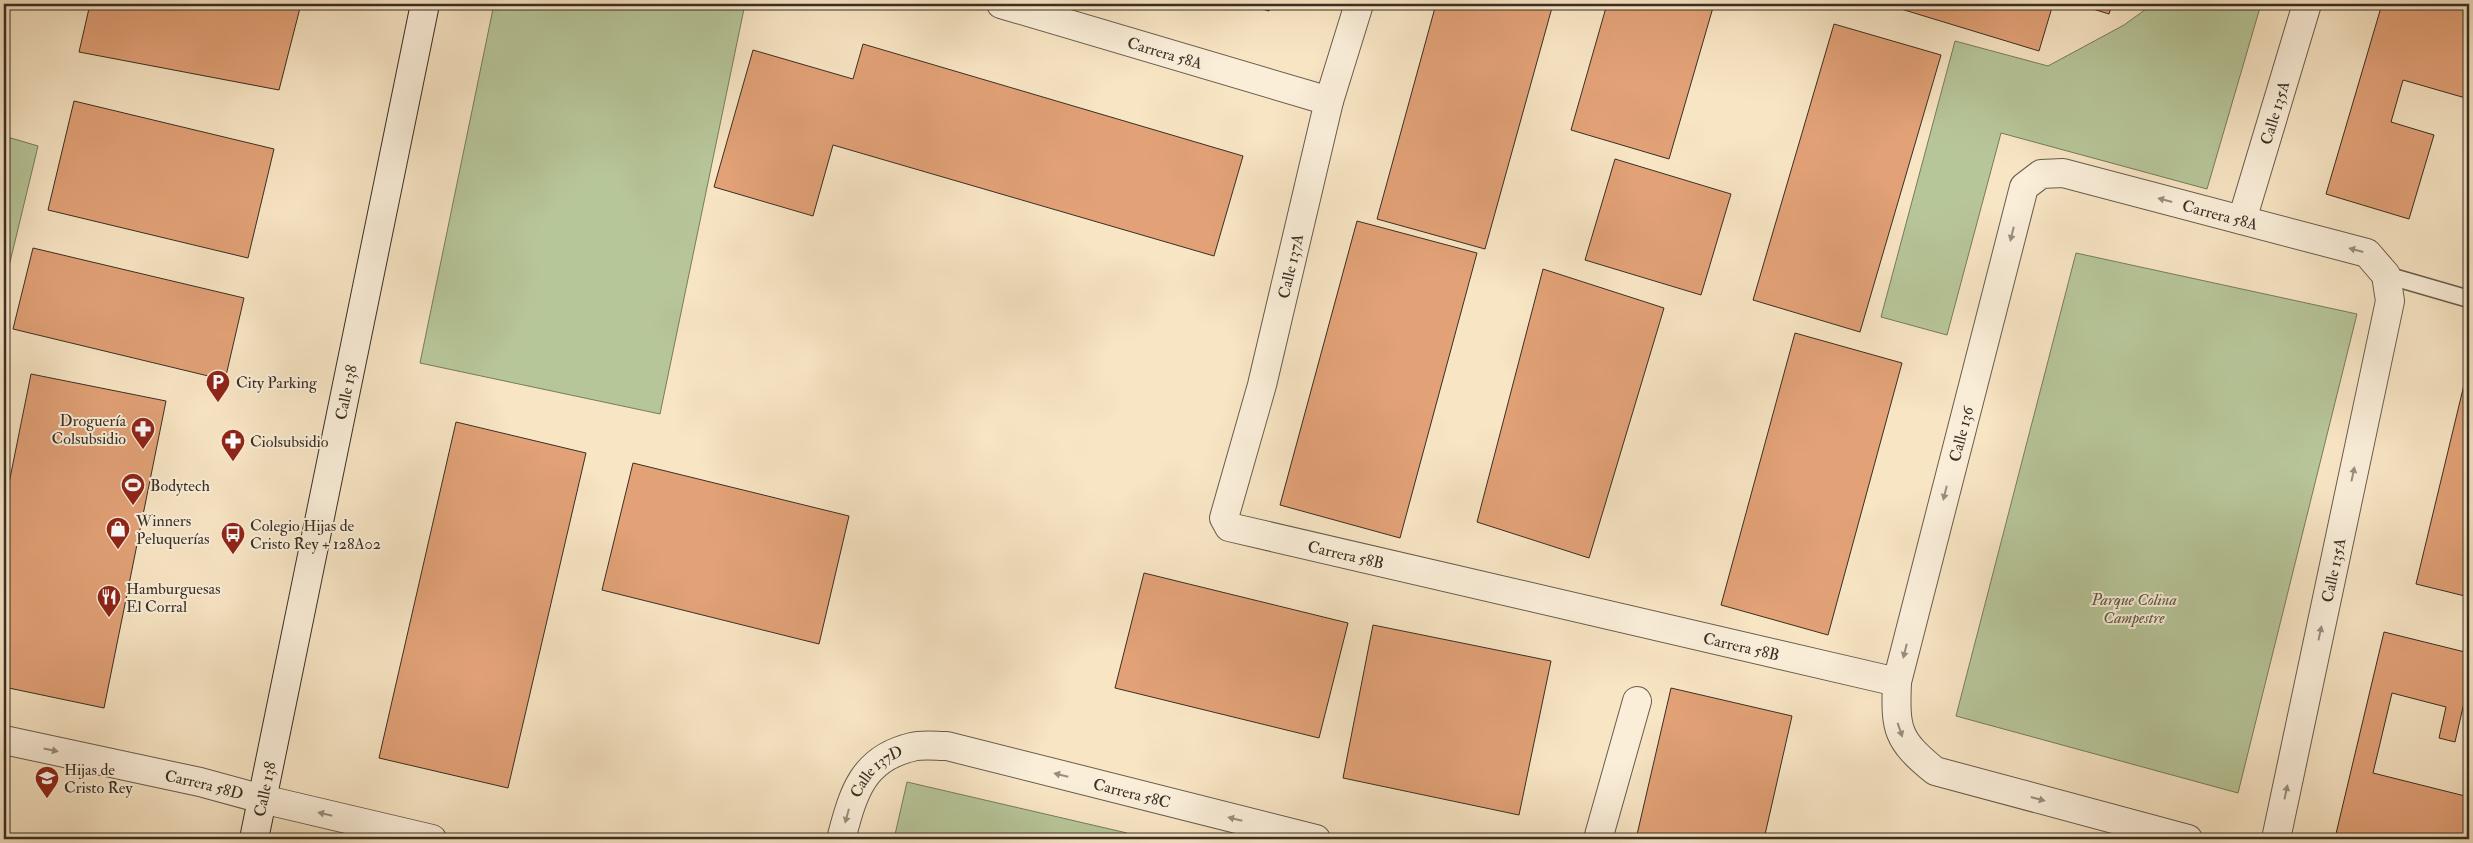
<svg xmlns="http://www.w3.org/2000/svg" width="2473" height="843" font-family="'IM FELL Double Pica',serif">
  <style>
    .green { fill: #b7c699; stroke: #787a5e }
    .building { fill: #e2a177; stroke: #382f24 }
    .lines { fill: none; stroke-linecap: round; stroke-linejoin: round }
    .lane-casing { stroke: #685c4c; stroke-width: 19 }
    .street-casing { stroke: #685c4c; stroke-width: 30 }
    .secondary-casing { stroke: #382f24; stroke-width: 30 }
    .lane { stroke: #faeed9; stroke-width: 16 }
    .street { stroke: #faeed9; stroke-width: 28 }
    .secondary { stroke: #faeed9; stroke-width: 28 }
    .oneway { fill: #998e7e }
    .labels { text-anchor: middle; stroke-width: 4; stroke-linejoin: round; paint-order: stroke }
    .street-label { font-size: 16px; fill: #382f24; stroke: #faeed9 }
    .poi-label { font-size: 16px; fill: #382f24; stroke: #faeed9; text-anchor: start }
    .park-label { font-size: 16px; font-style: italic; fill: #585541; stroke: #faeed9 }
  </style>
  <rect width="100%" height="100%" fill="#f8e5c4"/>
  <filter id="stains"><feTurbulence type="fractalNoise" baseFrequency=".004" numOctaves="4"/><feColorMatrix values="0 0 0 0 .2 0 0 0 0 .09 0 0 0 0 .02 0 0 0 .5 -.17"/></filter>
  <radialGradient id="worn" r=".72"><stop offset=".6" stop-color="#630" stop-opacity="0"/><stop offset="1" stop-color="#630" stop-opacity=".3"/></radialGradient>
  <path class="green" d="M494 4H745L660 414 420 363Z
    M2153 4H2261L2207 189 2001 133 1947 335 1881 317 1955 41 2048 66 2124 25Z
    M4 136 38 146 4 287Z
    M2076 253 2357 314 2238 793 1956 716Z
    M907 782 1127 833 1125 839H894Z"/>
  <path class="building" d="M90 4H301L279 90 79 52Z
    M1245 4H1271L1269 11Z
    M1436 4H1553L1485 249 1377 219Z
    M1607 4H1714L1669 159 1571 130Z
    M1902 4H2053L2039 51 1901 9Z
    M2077 4H2112L2109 14Z
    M2382 4H2469V99L2403 80 2391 122 2434 135 2409 219 2326 194Z
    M1834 24 1941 55 1860 332 1753 300Z
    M863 44 1243 156 1214 256 833 145 813 216 714 187 753 50 853 79Z
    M74 101 274 149 248 258 48 210Z
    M1615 159 1731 194 1701 295 1585 260Z
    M1357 221 1477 253 1400 538 1280 505Z
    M33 248 244 298 225 380 13 329Z
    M1543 269 1664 308 1589 558 1477 522Z
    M1795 333 1902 363 1828 635 1721 605Z
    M2469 364V488L2467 496 2469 497V597L2416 584Z
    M31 374 166 401 104 708 4 687V508Z
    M456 422 586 453 508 788 379 758Z
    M633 463 849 516 819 644 602 590Z
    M1144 573 1348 623 1319 738 1115 688Z
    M1373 625 1551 661 1519 815 1343 778Z
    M2384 632 2469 653V681L2455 742 2439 738 2446 707 2392 693 2373 773 2469 797V839L2335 838Z
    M1671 688 1792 716 1764 839H1636Z"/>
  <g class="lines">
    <defs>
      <path id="lane" d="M2386 275 2469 299"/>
      <g id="street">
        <path id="s1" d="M1001 4 1329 101"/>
        <path id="s2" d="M1359 4 1329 101 1262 385 1224 518 1229 527 1897 682"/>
        <path id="s3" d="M2242 220 2307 4"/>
        <path id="s4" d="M4 740 200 782 262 799 432 839"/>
        <path id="s5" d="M841 839C853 795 861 759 912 747 922 744 936 746 947 746L1316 839"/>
        <path d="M1598 839 1637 701"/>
        <path id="s6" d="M2188 839 1935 771C1897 740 1895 730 1897 682L2024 187 2041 174 2063 173 2367 253 2386 275 2390 301 2276 839"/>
      </g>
      <g id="secondary">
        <path id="s7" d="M254 839 425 4"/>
      </g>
    </defs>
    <use href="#lane" class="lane-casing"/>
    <use href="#street" class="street-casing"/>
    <use href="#secondary" class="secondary-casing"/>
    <use href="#lane" class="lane"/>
    <use href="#street" class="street"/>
    <use href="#secondary" class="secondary"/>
  </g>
  <defs><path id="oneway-solid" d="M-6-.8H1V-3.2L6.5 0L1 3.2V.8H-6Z" transform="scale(1.25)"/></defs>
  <g class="oneway">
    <use href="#oneway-solid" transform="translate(2165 200) rotate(-165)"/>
    <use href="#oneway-solid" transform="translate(2012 234) rotate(104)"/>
    <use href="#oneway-solid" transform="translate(2356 250) rotate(-165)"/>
    <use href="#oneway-solid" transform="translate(2353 474) rotate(-78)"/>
    <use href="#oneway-solid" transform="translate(1945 493) rotate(104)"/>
    <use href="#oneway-solid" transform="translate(2320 633) rotate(-78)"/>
    <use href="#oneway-solid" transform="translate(1905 651) rotate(104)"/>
    <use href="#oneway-solid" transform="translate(1900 730) rotate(71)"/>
    <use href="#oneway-solid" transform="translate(51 750) rotate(12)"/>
    <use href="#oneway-solid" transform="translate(1061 775) rotate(-166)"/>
    <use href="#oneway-solid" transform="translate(2286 792) rotate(-78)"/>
    <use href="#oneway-solid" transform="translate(2038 799) rotate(15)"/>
    <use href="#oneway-solid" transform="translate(325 814) rotate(-167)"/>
    <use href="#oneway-solid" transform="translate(847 816) rotate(105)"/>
    <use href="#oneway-solid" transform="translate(1235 819) rotate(-166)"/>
  </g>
  <defs>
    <symbol id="parking-pin" viewBox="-11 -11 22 30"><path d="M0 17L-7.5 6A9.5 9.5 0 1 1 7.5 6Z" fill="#8f2418" stroke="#faeed9"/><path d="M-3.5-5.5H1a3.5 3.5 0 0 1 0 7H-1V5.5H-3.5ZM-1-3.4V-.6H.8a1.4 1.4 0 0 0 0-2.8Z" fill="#fff"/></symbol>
    <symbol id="pharmacy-pin" viewBox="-11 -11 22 30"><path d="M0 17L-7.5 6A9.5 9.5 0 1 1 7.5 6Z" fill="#8f2418" stroke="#faeed9"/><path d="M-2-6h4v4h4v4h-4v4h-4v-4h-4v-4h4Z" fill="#fff"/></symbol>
    <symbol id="stadium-pin" viewBox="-11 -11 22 30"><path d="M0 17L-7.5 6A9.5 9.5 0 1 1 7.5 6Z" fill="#8f2418" stroke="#faeed9"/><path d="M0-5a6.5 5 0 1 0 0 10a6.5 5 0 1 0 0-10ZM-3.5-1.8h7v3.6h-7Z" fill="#fff"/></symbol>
    <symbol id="shop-pin" viewBox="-11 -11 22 30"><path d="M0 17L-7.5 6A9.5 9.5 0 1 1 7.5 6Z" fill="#8f2418" stroke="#faeed9"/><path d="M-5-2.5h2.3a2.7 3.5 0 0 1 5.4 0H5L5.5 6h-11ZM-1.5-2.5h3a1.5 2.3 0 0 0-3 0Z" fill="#fff"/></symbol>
    <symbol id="bus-pin" viewBox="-11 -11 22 30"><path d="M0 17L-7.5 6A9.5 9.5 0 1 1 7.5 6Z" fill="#8f2418" stroke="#faeed9"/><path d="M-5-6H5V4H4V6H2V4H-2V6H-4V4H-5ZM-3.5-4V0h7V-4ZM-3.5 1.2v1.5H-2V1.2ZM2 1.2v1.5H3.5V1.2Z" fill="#fff"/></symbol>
    <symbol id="restaurant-pin" viewBox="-11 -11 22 30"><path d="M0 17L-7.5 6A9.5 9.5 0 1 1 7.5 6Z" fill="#8f2418" stroke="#faeed9"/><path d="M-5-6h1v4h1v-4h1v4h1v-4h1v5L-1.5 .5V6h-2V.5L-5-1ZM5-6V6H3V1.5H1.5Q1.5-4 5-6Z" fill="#fff"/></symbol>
    <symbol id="school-pin" viewBox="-11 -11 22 30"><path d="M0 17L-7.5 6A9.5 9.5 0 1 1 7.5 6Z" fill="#8f2418" stroke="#faeed9"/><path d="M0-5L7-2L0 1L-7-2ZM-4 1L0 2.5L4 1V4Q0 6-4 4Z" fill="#fff"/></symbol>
  </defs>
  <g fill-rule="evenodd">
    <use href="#parking-pin" x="204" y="368" width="28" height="38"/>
    <use href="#pharmacy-pin" x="129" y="415" width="28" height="38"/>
    <use href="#pharmacy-pin" x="219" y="427" width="28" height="38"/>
    <use href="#stadium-pin" x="119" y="471" width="28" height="38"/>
    <use href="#shop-pin" x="104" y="515" width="28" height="38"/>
    <use href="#bus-pin" x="219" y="520" width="28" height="38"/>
    <use href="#restaurant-pin" x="95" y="583" width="28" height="38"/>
    <use href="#school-pin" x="33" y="764" width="28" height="38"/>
  </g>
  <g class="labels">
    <g class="street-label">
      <text dy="6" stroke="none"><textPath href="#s1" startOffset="171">Carrera 58A</textPath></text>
      <text dy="6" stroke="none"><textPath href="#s3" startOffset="112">Calle 135A</textPath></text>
      <text dy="6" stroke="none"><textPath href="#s6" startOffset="1082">Carrera 58A</textPath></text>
      <text transform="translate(1290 266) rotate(-77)" y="6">Calle 137A</text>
      <text dy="6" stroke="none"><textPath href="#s7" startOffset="456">Calle 138</textPath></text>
      <text dy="6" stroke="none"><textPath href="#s6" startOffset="621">Calle 136</textPath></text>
      <text dy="6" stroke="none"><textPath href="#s2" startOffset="662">Carrera 58B</textPath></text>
      <text transform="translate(2333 570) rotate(-78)" y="6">Calle 135A</text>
      <text dy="6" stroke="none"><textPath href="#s2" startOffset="1068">Carrera 58B</textPath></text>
      <text dy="6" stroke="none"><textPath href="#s5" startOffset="79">Calle 137D</textPath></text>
      <text dy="6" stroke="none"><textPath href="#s4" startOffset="205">Carrera 58D</textPath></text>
      <text dy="6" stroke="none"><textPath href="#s7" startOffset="51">Calle 138</textPath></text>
      <text dy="6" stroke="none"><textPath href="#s5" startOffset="350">Carrera 58C</textPath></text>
    </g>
    <g class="poi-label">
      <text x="236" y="388">City Parking</text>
      <text x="126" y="426" text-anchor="end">Droguería<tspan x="126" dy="18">Colsubsidio</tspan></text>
      <text x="250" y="447">Ciolsubsidio</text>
      <text x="150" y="491">Bodytech</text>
      <text x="136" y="526">Winners<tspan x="136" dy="18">Peluquerías</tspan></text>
      <text x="250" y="531">Colegio Hijas de<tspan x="250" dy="18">Cristo Rey + 128A02</tspan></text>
      <text x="126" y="594">Hamburguesas<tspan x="126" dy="18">El Corral</tspan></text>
      <text x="64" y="775">Hijas de<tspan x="64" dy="18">Cristo Rey</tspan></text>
    </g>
    <g class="park-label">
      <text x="2134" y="605">Parque Colina<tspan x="2134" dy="18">Campestre</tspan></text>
    </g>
  </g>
  <rect width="2473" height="843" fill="none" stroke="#f8e5c4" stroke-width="20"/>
  <rect x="5" y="5" width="2463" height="833" fill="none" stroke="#382f24" stroke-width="2.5"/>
  <rect x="10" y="10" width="2453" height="823" fill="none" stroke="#382f24"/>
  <rect width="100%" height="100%" filter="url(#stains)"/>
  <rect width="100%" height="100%" fill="url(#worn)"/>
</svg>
